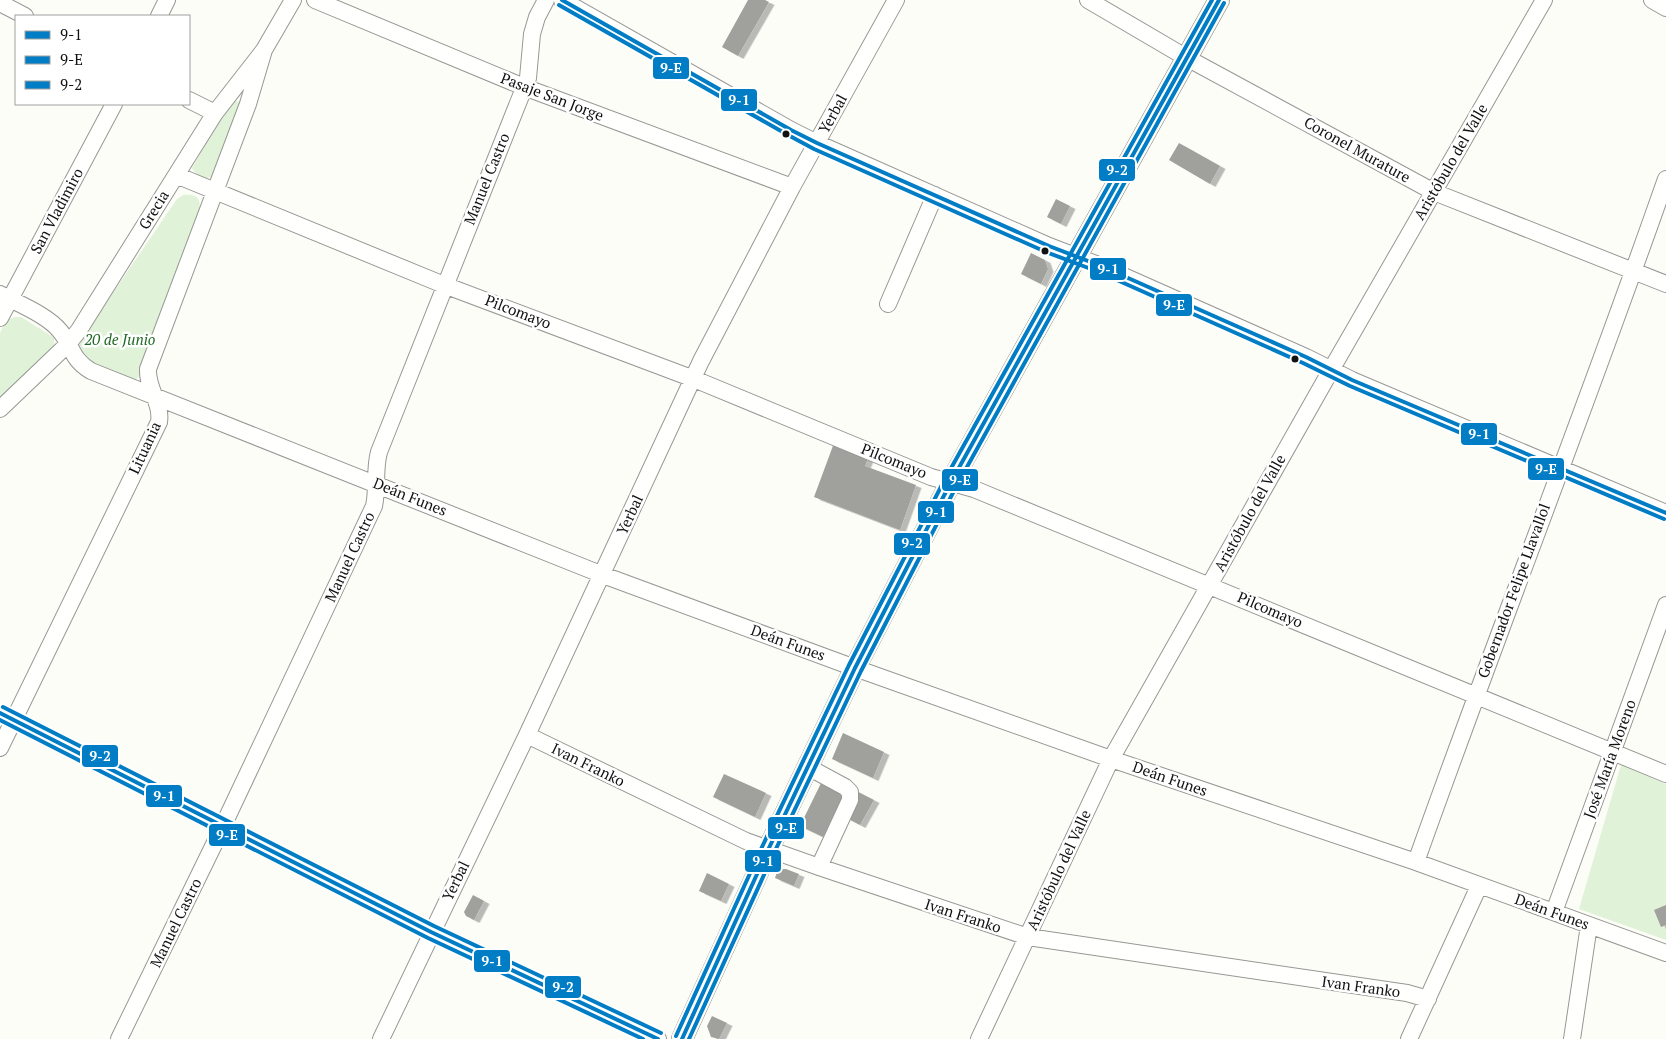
<svg xmlns="http://www.w3.org/2000/svg" width="1666" height="1039" font-family="'PT Serif',serif">
  <style>
    .park { fill: #e0f2d8 }
    .building { fill: #a0a09c; filter: url(#shadow) }
    .lines { fill: none; stroke-linecap: round; stroke-linejoin: round }
    .minor-casing { stroke: #979795; stroke-width: 18 }
    .major-casing { stroke: #848582; stroke-width: 22 }
    .minor { stroke: #fffffe; stroke-width: 16 }
    .major { stroke: #ececdc; stroke-width: 21 }
    .bus-1-casing { stroke: #fff; stroke-width: 8 }
    .bus-2-casing { stroke: #fff; stroke-width: 8 }
    .bus-3-casing { stroke: #fff; stroke-width: 8 }
    .bus-1 { stroke: #007dc5; stroke-width: 4 }
    .bus-2 { stroke: #007dc5; stroke-width: 4 }
    .bus-3 { stroke: #007dc5; stroke-width: 4 }
    .bus-dot { fill: #111; stroke: #fff; stroke-width: 2 }
    .labels { text-anchor: middle; stroke-width: 5; stroke-linejoin: round; paint-order: stroke }
    .street-label { font-size: 15px; fill: #111; stroke: #fff }
    .park-label { font-size: 15px; font-style: italic; fill: #216824; stroke: #fff }
    .line-badge { stroke: #fff; stroke-width: 2 }
    .badge-label { font-size: 14px; text-anchor: middle; font-weight: bold; fill: #fff }
  </style>
  <defs>
    <filter id="shadow"><feDropShadow dx="5.5" dy="3" stdDeviation="0" flood-color="#0004"/></filter>
  </defs>
  <rect width="100%" height="100%" fill="#fcfdf7"/>
  <path class="park" d="M234 100 241 103 213 177C204 179 197 177 192 168L194 165 229 102Z
    M183 195C197 194 200 197 200 210L140 376 135 380 128 379 86 361 80 353 78 344 177 199Z
    M15 317H21L50 335 54 338V345L51 351 0 399V333L6 320Z
    M1621 765 1666 784V940L1579 909Z"/>
  <path class="building" d="M748 0H765L769 2 738 56 722 47Z
    M1179 143 1220 166 1210 184 1169 160Z
    M1056 199 1070 206 1061 224 1047 217Z
    M1031 253 1045 260 1048 269 1041 284 1021 274Z
    M834 443 869 456 865 466 916 485 900 530 814 497Z
    M843 733 884 752 873 778 832 759Z
    M724 774 766 793 755 817 713 797Z
    M825 775 874 800 860 825 835 812 823 837 800 826Z
    M781 869H786L799 874 794 886 775 878 777 872Z
    M707 873 729 884 721 901 699 891Z
    M473 895 484 901 474 920 466 916 464 912Z
    M1666 905V925L1661 927 1654 910Z
    M712 1016 727 1023 719 1039 711 1037 707 1026Z"/>
  <g class="lines">
    <defs>
      <path id="minor" d="M315 0 524 87 792 187
        M562 0 791 130 817 143 1049 246 1101 266 1306 357 1352 380 1666 513
        M1088 0 1187 58 1434 192 1666 284
        M1652 0 1666 8
        M0 3 25 16
        M159 16 167 0
        M189 100 215 113
        M176 175 444 285 694 379 931 477 974 489 1666 774
        M0 294C19 304 47 315 60 331 73 347 71 359 91 371L603 575 855 668 1111 759 1416 862 1666 953
        M888 304 935 195
        M0 318 114 104
        M0 409 68 344 79 330 215 113 264 50 293 0
        M0 713 431 932 658 1039
        M527 735 746 841 819 867 1028 937 1407 993 1428 999
        M0 748 159 422C162 403 147 389 148 369L248 104 264 50
        M808 767 845 787 850 792V800L819 867
        M1416 862C1497 634 1586 408 1666 179
        M1554 912 1666 605
        M119 1039 223 826 374 506C378 488 374 470 379 452L528 78 532 34 537 17 546 0
        M381 1039 527 735 701 361 792 187 896 0
        M979 1039 1111 759 1331 370 1544 0
        M1409 1039 1479 886
        M1572 1039 1589 925"/>
      <path id="major" d="M682 1039 768 850 855 668 951 482 1219 0"/>
    </defs>
    <use href="#minor" class="minor-casing"/>
    <use href="#major" class="major-casing"/>
    <use href="#minor" class="minor"/>
    <use href="#major" class="major"/>
    <defs>
      <path id="bus-1" d="M562 0 791 130 817 143 1049 246 1101 266 1306 357 1352 380 1666 513
        M0 713 431 932 658 1039
        M682 1039 768 850 855 668 951 482 1219 0"/>
      <path id="bus-2" d="M559 5 788 135 814 149 1046 252 1099 272 1303 363 1350 386 1664 519
        M0 720 428 938 643 1039
        M689 1039 774 853 861 671 957 485 1224 3"/>
      <path id="bus-3" d="M3 707 434 926 661 1033
        M676 1036 762 847 849 665 945 479 1212 0"/>
    </defs>
    <use href="#bus-1" class="bus-1-casing"/>
    <use href="#bus-2" class="bus-2-casing"/>
    <use href="#bus-3" class="bus-3-casing"/>
    <use href="#bus-1" class="bus-1"/>
    <use href="#bus-2" class="bus-2"/>
    <use href="#bus-3" class="bus-3"/>
  </g>
  <g class="bus-dot">
    <circle cx="786" cy="134" r="4.5"/>
    <circle cx="1045" cy="251" r="4.5"/>
    <circle cx="1295" cy="359" r="4.5"/>
  </g>
  <g class="labels">
    <g class="street-label">
      <text transform="translate(552 97) rotate(21)" y="5">Pasaje San Jorge</text>
      <text transform="translate(833 114) rotate(-61)" y="5">Yerbal</text>
      <text transform="translate(1357 150) rotate(29)" y="5">Coronel Murature</text>
      <text transform="translate(1451 162) rotate(-60)" y="5">Aristóbulo del Valle</text>
      <text transform="translate(487 179) rotate(-68)" y="5">Manuel Castro</text>
      <text transform="translate(154 210) rotate(-58)" y="5">Grecia</text>
      <text transform="translate(57 211) rotate(-62)" y="5">San Vladimiro</text>
      <text transform="translate(518 312) rotate(21)" y="5">Pilcomayo</text>
      <text transform="translate(145 448) rotate(-65)" y="5">Lituania</text>
      <text transform="translate(894 461) rotate(22)" y="5">Pilcomayo</text>
      <text transform="translate(410 497) rotate(22)" y="5">Deán Funes</text>
      <text transform="translate(1250 513) rotate(-61)" y="5">Aristóbulo del Valle</text>
      <text transform="translate(630 515) rotate(-65)" y="5">Yerbal</text>
      <text transform="translate(350 557) rotate(-65)" y="5">Manuel Castro</text>
      <text transform="translate(1514 591) rotate(-70)" y="5">Gobernador Felipe Llavallol</text>
      <text transform="translate(1270 610) rotate(23)" y="5">Pilcomayo</text>
      <text transform="translate(788 643) rotate(20)" y="5">Deán Funes</text>
      <text transform="translate(1610 759) rotate(-70)" y="5">José María Moreno</text>
      <text transform="translate(588 765) rotate(26)" y="5">Ivan Franko</text>
      <text transform="translate(1170 779) rotate(19)" y="5">Deán Funes</text>
      <text transform="translate(1059 870) rotate(-65)" y="5">Aristóbulo del Valle</text>
      <text transform="translate(456 881) rotate(-64)" y="5">Yerbal</text>
      <text transform="translate(1552 912) rotate(20)" y="5">Deán Funes</text>
      <text transform="translate(963 916) rotate(18)" y="5">Ivan Franko</text>
      <text transform="translate(176 923) rotate(-64)" y="5">Manuel Castro</text>
      <text transform="translate(1361 987) rotate(8)" y="5">Ivan Franko</text>
    </g>
    <g class="park-label">
      <text x="120" y="345">20 de Junio</text>
    </g>
  </g>
  <g class="line-badge">
    <rect x="652" y="56" width="38" height="24" rx="5" fill="#007dc5"/>
    <rect x="720" y="88" width="38" height="24" rx="5" fill="#007dc5"/>
    <rect x="1098" y="158" width="38" height="24" rx="5" fill="#007dc5"/>
    <rect x="1089" y="257" width="38" height="24" rx="5" fill="#007dc5"/>
    <rect x="1155" y="293" width="38" height="24" rx="5" fill="#007dc5"/>
    <rect x="1460" y="422" width="38" height="24" rx="5" fill="#007dc5"/>
    <rect x="1527" y="457" width="38" height="24" rx="5" fill="#007dc5"/>
    <rect x="941" y="468" width="38" height="24" rx="5" fill="#007dc5"/>
    <rect x="917" y="500" width="38" height="24" rx="5" fill="#007dc5"/>
    <rect x="893" y="532" width="38" height="24" rx="5" fill="#007dc5"/>
    <rect x="81" y="744" width="38" height="24" rx="5" fill="#007dc5"/>
    <rect x="145" y="784" width="38" height="24" rx="5" fill="#007dc5"/>
    <rect x="767" y="816" width="38" height="24" rx="5" fill="#007dc5"/>
    <rect x="208" y="823" width="38" height="24" rx="5" fill="#007dc5"/>
    <rect x="744" y="849" width="38" height="24" rx="5" fill="#007dc5"/>
    <rect x="473" y="949" width="38" height="24" rx="5" fill="#007dc5"/>
    <rect x="544" y="975" width="38" height="24" rx="5" fill="#007dc5"/>
  </g>
  <g class="badge-label">
    <text x="671" y="73">9-E</text>
    <text x="739" y="105">9-1</text>
    <text x="1117" y="175">9-2</text>
    <text x="1108" y="274">9-1</text>
    <text x="1174" y="310">9-E</text>
    <text x="1479" y="439">9-1</text>
    <text x="1546" y="474">9-E</text>
    <text x="960" y="485">9-E</text>
    <text x="936" y="517">9-1</text>
    <text x="912" y="548">9-2</text>
    <text x="100" y="761">9-2</text>
    <text x="164" y="801">9-1</text>
    <text x="786" y="833">9-E</text>
    <text x="227" y="840">9-E</text>
    <text x="763" y="866">9-1</text>
    <text x="492" y="966">9-1</text>
    <text x="563" y="992">9-2</text>
  </g>
  <rect x="15" y="15" width="175" height="90" fill="#ffffff" stroke="#a0a0a0"/>
  <rect x="25" y="31" width="25" height="8" fill="#007dc5" stroke="#a0a0a0"/>
  <text x="60" y="40" font-size="15" fill="#111111">9-1</text>
  <rect x="25" y="56" width="25" height="8" fill="#007dc5" stroke="#a0a0a0"/>
  <text x="60" y="65" font-size="15" fill="#111111">9-E</text>
  <rect x="25" y="81" width="25" height="8" fill="#007dc5" stroke="#a0a0a0"/>
  <text x="60" y="90" font-size="15" fill="#111111">9-2</text>
</svg>
